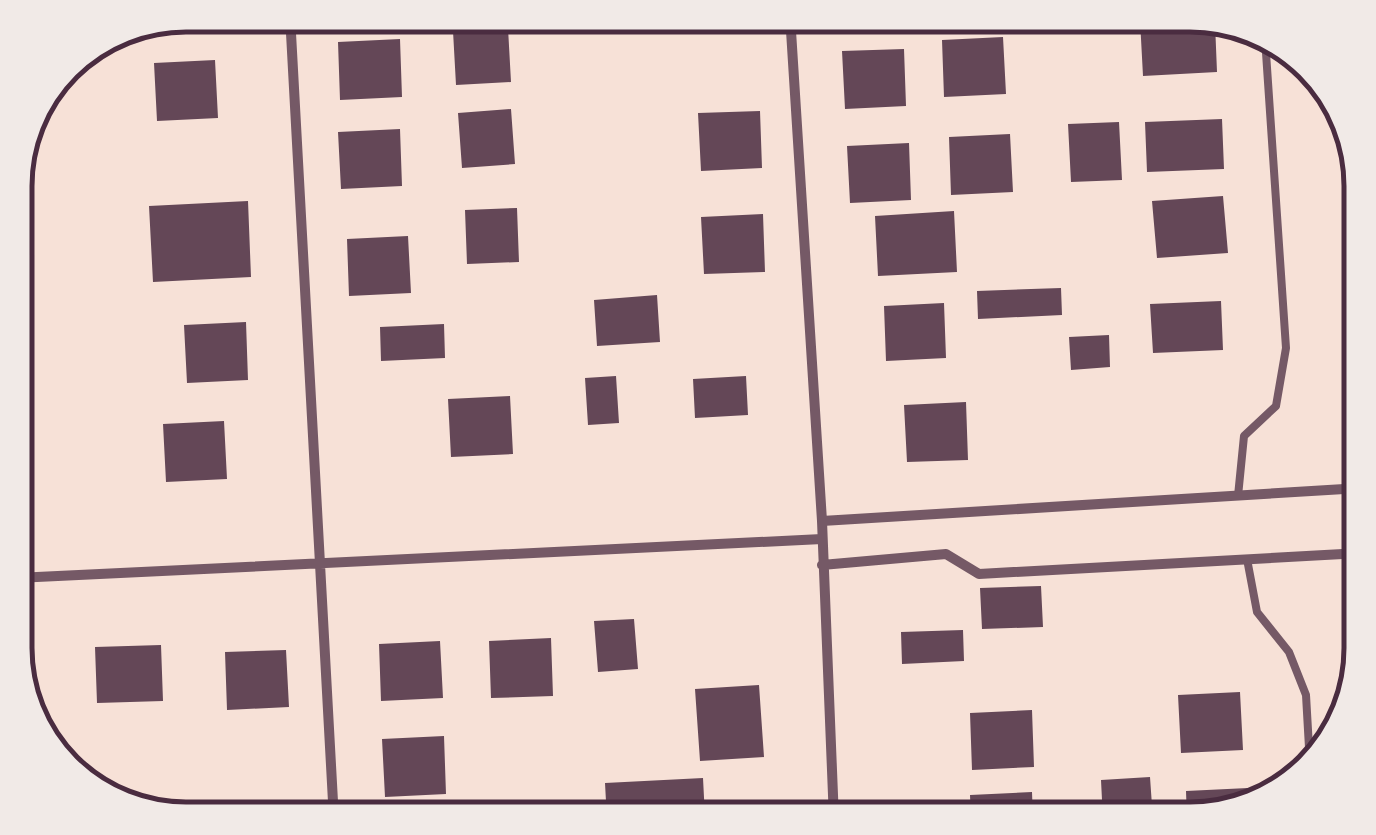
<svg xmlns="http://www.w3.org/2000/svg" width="1376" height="835" font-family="'Alegreya Sans',sans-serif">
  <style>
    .building { fill: #644757 }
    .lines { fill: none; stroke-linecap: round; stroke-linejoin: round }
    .service { stroke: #755966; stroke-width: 8 }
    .minor { stroke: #755966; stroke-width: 10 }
    .rim { fill: none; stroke: #4a2c40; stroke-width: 5 }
  </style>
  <rect width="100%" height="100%" fill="#f7e1d7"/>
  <path class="building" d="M844 15H909V18L845 21Z
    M1198 17 1215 23 1217 72 1143 76 1140 20Z
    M508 28 511 82 456 85 453 31Z
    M1003 37 1006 94 944 97 942 40Z
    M400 39 402 97 340 100 338 42Z
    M904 49 906 106 845 109 842 51Z
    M215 60 218 118 157 121 154 63Z
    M511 109 515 164 462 168 458 113Z
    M760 111 762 168 701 171 698 113Z
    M1222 119 1224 169 1147 172 1145 122Z
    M1119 122 1122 180 1071 182 1068 124Z
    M400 129 402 186 341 189 338 132Z
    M1010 134 1013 192 951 195 949 137Z
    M909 143 911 200 850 203 847 146Z
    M1223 196 1228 253 1157 258 1152 201Z
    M248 201 251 277 153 282 149 206Z
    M517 208 519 262 467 264 465 210Z
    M954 211 957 272 878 276 875 216Z
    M763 214 765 272 704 274 701 217Z
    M408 236 411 293 349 296 347 239Z
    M1061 288 1062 315 978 319 977 291Z
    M657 295 660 342 597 346 594 300Z
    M1221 301 1223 350 1153 353 1150 304Z
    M944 303 946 358 886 361 884 306Z
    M246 322 248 380 187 383 184 325Z
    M444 324 445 358 381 361 380 327Z
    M1109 335 1110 367 1071 370 1069 337Z
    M616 376 619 423 588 425 585 378Z
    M746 376 748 415 695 418 693 379Z
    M510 396 513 454 451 457 448 399Z
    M966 402 968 460 907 462 904 405Z
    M224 421 227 479 166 482 163 424Z
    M1041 586 1043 627 982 629 980 588Z
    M634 619 638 669 598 672 594 621Z
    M963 630 964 661 902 664 901 632Z
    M551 638 553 696 491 698 489 641Z
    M440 641 443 698 381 701 379 644Z
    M161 645 163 701 97 703 95 647Z
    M286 650 289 707 227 710 225 652Z
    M759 685 764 757 700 761 695 689Z
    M1240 692 1243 750 1181 753 1178 695Z
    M1032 710 1034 767 972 770 970 713Z
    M444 736 446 794 385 797 382 739Z
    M1150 777 1153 820H1103L1101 780Z
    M703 778 705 817 607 820 605 783Z
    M1248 788 1249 805 1200 820H1187L1186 791Z
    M1032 792 1033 820H971L970 795Z"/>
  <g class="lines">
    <path class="service" d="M1238 496 1244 436 1276 406 1286 348 1265 38
      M1247 559 1257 612 1289 652 1306 695 1310 765"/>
    <path class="minor" d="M290 15 334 820
      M790 15 822 521 834 820
      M822 521 1361 488
      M822 565 946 554 979 574 1361 553
      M16 578 822 539"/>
  </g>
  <path d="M0 0H1376V835H0ZM186 32H1190A154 154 0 0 1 1344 186V648A154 154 0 0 1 1190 802H186A154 154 0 0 1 32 648V186A154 154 0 0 1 186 32Z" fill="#f1eae7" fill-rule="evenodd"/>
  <path class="rim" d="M186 32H1190A154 154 0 0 1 1344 186V648A154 154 0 0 1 1190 802H186A154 154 0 0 1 32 648V186A154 154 0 0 1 186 32Z"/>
</svg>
